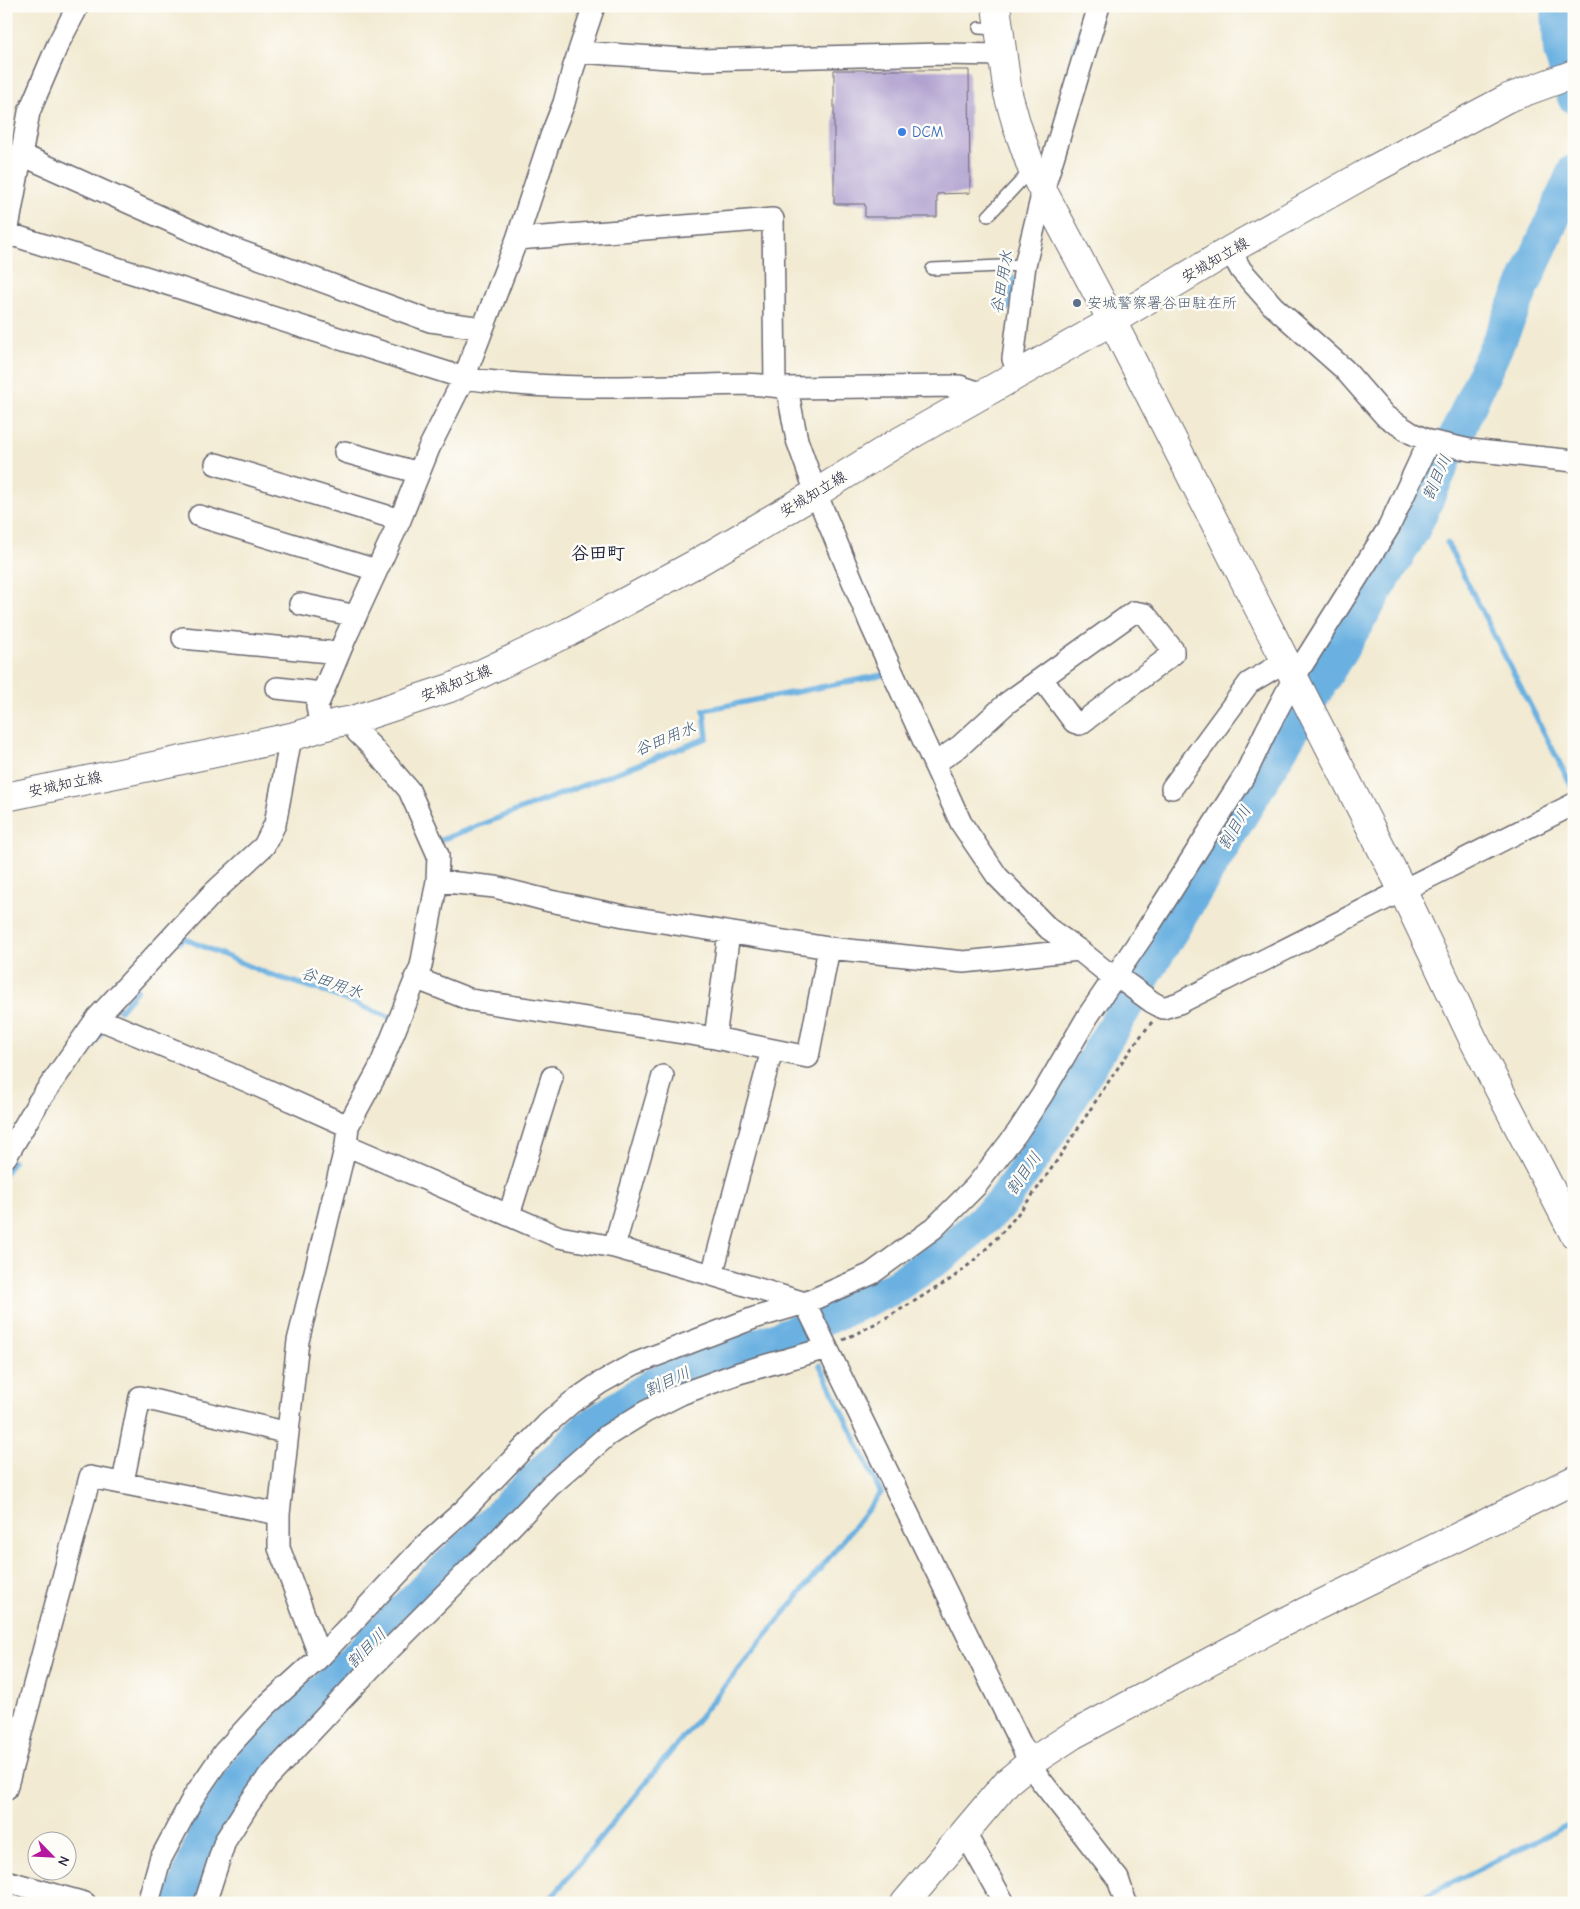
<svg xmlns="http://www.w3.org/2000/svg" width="1580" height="1909" font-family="'Comic Neue','Klee One',sans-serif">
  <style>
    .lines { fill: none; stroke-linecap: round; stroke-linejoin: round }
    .stream { stroke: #6ab1e1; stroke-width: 5.5 }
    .river { stroke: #6ab1e1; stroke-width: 34 }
    .building { fill: #b1a3d0 }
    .lane-casing { stroke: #6b6870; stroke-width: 14 }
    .street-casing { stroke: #6b6870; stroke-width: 24 }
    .secondary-casing { stroke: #6b6870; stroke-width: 30 }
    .path { stroke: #6b6870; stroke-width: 3; stroke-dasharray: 4 4; stroke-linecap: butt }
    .lane { stroke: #fff; stroke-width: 11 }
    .street { stroke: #fff; stroke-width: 21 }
    .secondary { stroke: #fff; stroke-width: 28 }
    .shop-dot { fill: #3f7fe0; stroke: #fdfcf7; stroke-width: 2 }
    .service-dot { fill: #5c6f8a; stroke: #fdfcf7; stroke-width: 2 }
    .labels { text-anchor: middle; stroke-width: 5; stroke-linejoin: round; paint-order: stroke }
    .shop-label { font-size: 15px; fill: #366cbe; stroke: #fdfcf7; text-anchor: start }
    .street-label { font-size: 15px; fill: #22223b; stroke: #fdfcf7 }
    .service-label { font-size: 15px; fill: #4e5e75; stroke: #fdfcf7; text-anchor: start }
    .water-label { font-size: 16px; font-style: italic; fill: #3f5b7d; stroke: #fdfcf7 }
    .quarter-label { font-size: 18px; font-weight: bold; fill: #22223b; stroke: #fdfcf7 }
  </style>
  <rect width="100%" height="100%" fill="#fdfcf7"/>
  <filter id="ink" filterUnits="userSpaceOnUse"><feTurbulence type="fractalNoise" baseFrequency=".02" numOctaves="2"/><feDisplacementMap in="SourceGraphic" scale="10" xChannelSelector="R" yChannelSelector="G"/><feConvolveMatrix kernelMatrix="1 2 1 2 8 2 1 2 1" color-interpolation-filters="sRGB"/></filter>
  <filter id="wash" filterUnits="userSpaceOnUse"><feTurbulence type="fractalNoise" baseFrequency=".0096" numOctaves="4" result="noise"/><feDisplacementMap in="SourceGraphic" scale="20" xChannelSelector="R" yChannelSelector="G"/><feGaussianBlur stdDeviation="1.12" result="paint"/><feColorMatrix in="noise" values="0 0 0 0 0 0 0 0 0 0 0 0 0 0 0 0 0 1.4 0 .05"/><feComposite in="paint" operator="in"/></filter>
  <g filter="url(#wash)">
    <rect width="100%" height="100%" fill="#f2ead2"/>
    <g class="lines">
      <path class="stream" d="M1075 49 1088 6
        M1009 308 1013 278
        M1413 530 1425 532
        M1447 543 1574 791
        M438 841 707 738 704 710 883 675
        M180 942 183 938 268 974 317 989 394 1019 395 1017
        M120 1010 137 990
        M40 1120 104 1029
        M6 1172 13 1162
        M802 1329 806 1336
        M547 1903 782 1616 881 1493 820 1365
        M1411 1903 1574 1822"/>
      <path class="river" d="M1558 6 1560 51 1574 97
        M179 1903 207 1829 253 1760 586 1429 656 1383 802 1329 891 1289 947 1252 1000 1205 1041 1147 1413 530 1511 314 1574 171"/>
    </g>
    <g id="blocks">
      <path class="building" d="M834 70H969L970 193 937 194V217H865V204H834Z"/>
    </g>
  </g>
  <g filter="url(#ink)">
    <use href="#blocks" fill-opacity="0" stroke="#6b6870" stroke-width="1"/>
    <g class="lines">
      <defs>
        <path id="lane" d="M979 28 998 29
          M988 216 1031 170
          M932 269 1025 265"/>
        <path id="street" d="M579 52 698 60 942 54 1003 55
          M22 155 226 246 430 321 483 328
          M6 233 464 378C532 388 600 388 669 386 708 386 748 381 787 388L959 386 983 394
          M6 239 29 112 58 44 78 6
          M517 239 773 219 775 386
          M1230 250 1241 270 1273 306 1344 369 1385 416 1411 433 1429 441 1470 450 1574 461
          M1019 373 1013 359 1025 265 1043 191 1099 6
          M787 388 797 440 816 493 871 625 961 823 997 876 1049 929 1079 950 1114 978 1122 980 1152 1002 1163 1008 1179 1003 1574 804
          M345 452 419 473
          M216 464 400 520
          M199 516 376 570
          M300 604 356 616
          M183 638 339 653
          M277 688 322 693
          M321 728 317 706 345 639 400 520 429 448 464 378 517 239 551 136 564 103 573 69 594 6
          M934 764 960 746 1007 703 1134 612 1145 614 1173 650V654L1080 724 1074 722 1042 679
          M1172 788 1249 683 1286 661
          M437 881 495 887 550 901 624 916 829 948 964 962 1079 950
          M415 978 471 1000 715 1038 808 1057 829 948
          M97 1018 247 1081 348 1126
          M715 1038 729 933
          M346 1145 559 1237 614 1247 712 1275 805 1303
          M6 1157 39 1101 97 1018 212 894 264 846 275 824 291 737
          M509 1215 552 1077
          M614 1247 663 1076
          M712 1275 772 1050
          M805 1303 1030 1763 1039 1778 1118 1879 1126 1903
          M123 1482 140 1397 288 1433
          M320 1657 279 1548V1514L298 1341 346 1145 348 1126 379 1069 421 966 437 881 438 855 409 790 373 748 357 732 353 720
          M6 1789 90 1477 279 1514
          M965 1833 1004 1903
          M6 1881 85 1903
          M148 1903 160 1860 194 1796 224 1752 266 1706 320 1657 426 1544 464 1510 547 1424 571 1403 600 1383 634 1364 754 1318 805 1303 871 1274 934 1228 976 1186 1017 1133 1042 1095 1088 1016 1146 931 1246 773 1266 731 1294 678 1389 527 1429 441
          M205 1903 225 1841 248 1805 266 1780 370 1669 482 1557 550 1486 608 1435 645 1412 681 1394 739 1373 827 1348"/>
        <path id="secondary" d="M996 6 1008 94 1017 126 1032 169 1043 191 1112 321 1402 889 1473 1039 1574 1234
          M6 797 291 737 336 723 353 720 453 687 569 632 695 564 816 493 895 444 1112 321 1230 250 1372 170 1508 98 1574 74
          M905 1903 1007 1782 1030 1763 1073 1735 1280 1624 1574 1480"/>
      </defs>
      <use href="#lane" class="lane-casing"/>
      <use href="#street" class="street-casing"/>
      <use href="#secondary" class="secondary-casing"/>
      <path class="path" d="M843 1340C872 1326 899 1311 926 1294 936 1288 946 1283 955 1276 1042 1209 1084 1105 1152 1022"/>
      <use href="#lane" class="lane"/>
      <use href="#street" class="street"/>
      <use href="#secondary" class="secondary"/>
    </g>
  </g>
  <circle class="shop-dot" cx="902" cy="132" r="5"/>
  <circle class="service-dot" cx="1077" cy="303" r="5"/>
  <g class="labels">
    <g class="shop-label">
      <text x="912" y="137">DCM</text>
    </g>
    <g class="street-label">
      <text transform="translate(1215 260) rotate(-30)" y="5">安城知立線</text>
      <text transform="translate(813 494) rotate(-31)" y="5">安城知立線</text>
      <text transform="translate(456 683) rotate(-22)" y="5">安城知立線</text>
      <text transform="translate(65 784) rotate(-12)" y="5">安城知立線</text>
    </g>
    <g class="service-label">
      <text x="1087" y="308">安城警察署谷田駐在所</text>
    </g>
    <g class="water-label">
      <text transform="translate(1001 282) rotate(-80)" y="6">谷田用水</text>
      <text transform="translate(1436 477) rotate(-66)" y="6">割目川</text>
      <text transform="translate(665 738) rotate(-22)" y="6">谷田用水</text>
      <text transform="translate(1234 827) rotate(-59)" y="6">割目川</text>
      <text transform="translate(332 982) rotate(20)" y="6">谷田用水</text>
      <text transform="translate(1023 1173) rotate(-55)" y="6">割目川</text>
      <text transform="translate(667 1381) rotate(-25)" y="6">割目川</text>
      <text transform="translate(366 1648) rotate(-45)" y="6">割目川</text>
    </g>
    <g class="quarter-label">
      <text x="598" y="559">谷田町</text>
    </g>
  </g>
  <rect width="1580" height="1909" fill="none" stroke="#fdfcf7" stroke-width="25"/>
  <g transform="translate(52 1856) rotate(114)"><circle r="24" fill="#fdfcf7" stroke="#a5a5ac"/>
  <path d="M0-4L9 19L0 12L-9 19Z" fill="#b5179e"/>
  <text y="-8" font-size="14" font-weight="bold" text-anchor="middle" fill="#22223b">N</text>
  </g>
</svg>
